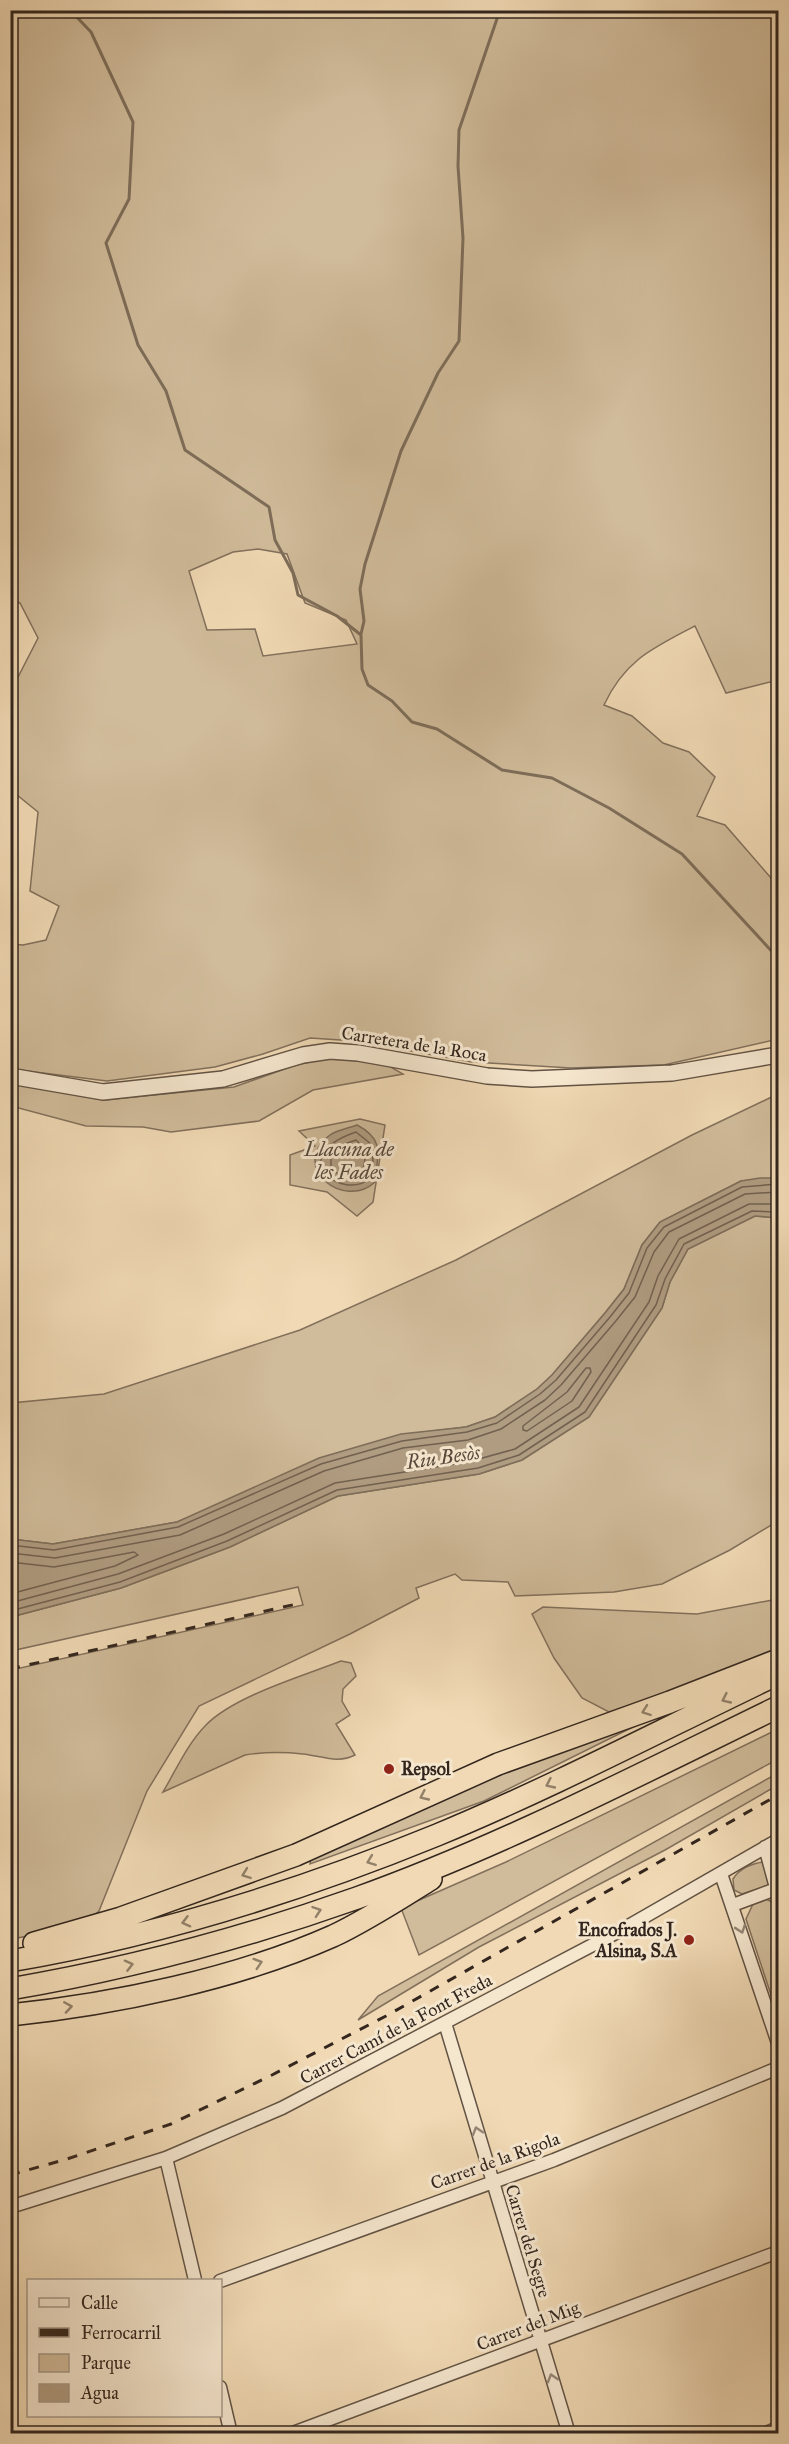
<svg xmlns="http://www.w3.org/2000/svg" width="789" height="2444" font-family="'IM FELL Great Primer',serif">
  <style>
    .green { fill: #d0bb9a; stroke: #82705c; stroke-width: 1.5; fill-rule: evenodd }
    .water { fill: #b09c81; stroke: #7e6d59; stroke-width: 1.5 }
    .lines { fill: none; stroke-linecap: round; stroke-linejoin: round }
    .shore { stroke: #726150; stroke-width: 1.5 }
    .stream { stroke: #7e6d59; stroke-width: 3 }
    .minor-casing { stroke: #625344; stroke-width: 15 }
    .tertiary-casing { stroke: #625344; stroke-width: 18 }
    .motorway-casing { stroke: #33261e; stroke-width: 24 }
    .minor { stroke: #f5e6ce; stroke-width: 12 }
    .tertiary { stroke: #f5e6ce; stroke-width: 15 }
    .motorway { stroke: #f0d9b4; stroke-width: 21 }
    .rail { stroke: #33261e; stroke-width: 3; stroke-dasharray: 10 10; stroke-linecap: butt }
    .oneway { stroke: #928069 }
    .oneway2 { stroke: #948676 }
    .poi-dot { fill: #8f2418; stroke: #f5e6ce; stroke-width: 2 }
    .labels { text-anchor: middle; stroke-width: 6; stroke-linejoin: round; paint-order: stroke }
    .street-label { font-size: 18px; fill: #33261e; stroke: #f5e6ce }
    .poi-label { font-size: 18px; font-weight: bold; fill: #33261e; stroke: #f5e6ce; text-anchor: start }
    .water-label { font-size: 20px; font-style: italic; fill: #58493c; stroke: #f5e6ce }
  </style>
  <rect width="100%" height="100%" fill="#f0d9b4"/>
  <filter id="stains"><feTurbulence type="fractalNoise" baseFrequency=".00333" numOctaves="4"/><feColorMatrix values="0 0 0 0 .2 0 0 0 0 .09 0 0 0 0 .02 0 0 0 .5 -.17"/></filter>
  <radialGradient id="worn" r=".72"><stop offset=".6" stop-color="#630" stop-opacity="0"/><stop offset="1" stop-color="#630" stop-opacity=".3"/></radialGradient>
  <path class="green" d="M11 11H778V680L726 693 695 626C653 648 625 660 604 705L632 716 663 743 689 752 715 777 697 816 725 825 778 886V1039L664 1065 571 1068 472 1062 356 1041 310 1038 263 1054 215 1067 107 1081 11 1069V1034L14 1025 10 1020 11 944 23 945 46 940 59 906 30 891 38 812 17 795 11 815V684L16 681 38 638 20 603 10 600ZM258 549 287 554 305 603 346 620 357 644 263 656 255 629 207 630 189 571 233 552Z
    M326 1058 384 1063 403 1074 313 1090 259 1121 171 1132 143 1127 86 1126 11 1106 10 1083 103 1100 234 1087 293 1066Z
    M778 1094V1178L741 1181 660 1222 642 1245 624 1289 605 1313 552 1375 537 1389 495 1417 466 1427 401 1435 177 1522 53 1544 11 1539V1403L104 1394 300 1330 456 1260 692 1135Z
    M360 1119 385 1125 373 1202 357 1216 327 1192 290 1185V1155L315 1146 299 1131Z
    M755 1216 778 1218V1521L730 1550 662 1584 614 1592 515 1596 508 1582 462 1580 455 1574 416 1588 419 1598 350 1634 199 1706 147 1791 99 1911 80 1927 11 1939V1670L303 1605 298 1587 11 1651V1617L121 1588 230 1547 338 1496 479 1474 522 1460 589 1417 662 1308 670 1282 688 1249Z
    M778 1599V1652L677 1690 609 1712 582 1698 554 1658 532 1614 543 1607 697 1614Z
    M341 1661 351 1663 356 1676 343 1689 342 1701 350 1715 336 1724 355 1755C338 1764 322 1756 303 1754 284 1752 264 1752 245 1755L163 1792C176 1770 188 1743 206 1725 234 1696 303 1676 341 1661Z
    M635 1726 484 1801 310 1864 311 1856 466 1785Z
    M778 1729V1759L419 1955 401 1908 506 1862Z
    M778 1773V1785L665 1850 479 1947 358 2020 378 1996Z
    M764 1862 769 1885 742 1894 734 1890 733 1879C739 1869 752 1863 764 1862Z
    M766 1899 778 1905V2016L746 1919 753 1904Z"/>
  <path class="water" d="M357 1125C386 1140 377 1156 375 1182 344 1211 288 1166 330 1135 337 1130 349 1128 357 1125Z
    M760 1178H778V1218L755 1216 688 1249 670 1282 662 1308 589 1417 522 1460 479 1474 338 1496 230 1547 121 1588 11 1617V1539L53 1544 177 1522 319 1458 401 1434 466 1427 495 1417 537 1389 552 1375 605 1313 624 1289 642 1245 660 1222 741 1181Z"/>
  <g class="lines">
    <path class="shore" d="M356 1132 371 1144 373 1161 369 1179C342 1201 283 1157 356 1132Z
      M356 1140 364 1148 365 1160 362 1175C353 1179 338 1176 331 1169V1154L339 1146Z
      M586 1368H590L591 1372 572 1401 527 1431 523 1430V1426L567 1392Z
      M10 1545 54 1550 178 1527 321 1464 402 1441 467 1432 497 1423 540 1394 556 1380 610 1317 629 1293 647 1248 664 1227 742 1187 778 1184
      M10 1553 55 1558 180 1535 324 1471 403 1448 468 1440 501 1429 545 1400 561 1385 615 1322 635 1297 654 1252 669 1232 745 1194 778 1192
      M10 1562 54 1567 134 1552 138 1555 115 1566 10 1594
      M10 1603 118 1574 224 1534 335 1483 468 1462 515 1449 579 1407 649 1302 658 1276 679 1239 749 1204H778
      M10 1611 120 1582 227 1541 337 1490 478 1468 519 1455 585 1412 656 1305 665 1279 684 1244 752 1211 778 1212"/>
    <path class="stream" d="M70 10 91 32 133 122 129 199 106 243 138 345 166 391 185 450 269 507 275 540 293 573 298 595 337 616 361 635 362 669 368 685 392 701 412 722 437 729 502 770 552 778 609 808 682 854 778 958
      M361 634 364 621 360 589 365 564 401 451 438 373 459 341 463 238 458 166 459 130 500 10"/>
    <defs>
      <path id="minor" d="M765 1847 778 1895
        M721 1874 778 2043
        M733 1905 776 1889
        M445 2023 569 2434
        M166 2158 195 2280
        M10 2207 166 2158 282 2108 625 1928 778 1840
        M220 2281 554 2160 778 2068
        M220 2387 231 2434
        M290 2434 778 2252
        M764 2434 778 2428"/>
      <path id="tertiary" d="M10 1076 103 1092 223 1079 303 1055 330 1051 358 1053 487 1076 532 1079 672 1073 778 1055"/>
      <path id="motorway" d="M34 1943 121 1918 296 1855 498 1764 670 1702 778 1660
        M10 1961C157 1936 300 1891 437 1835 553 1787 665 1728 778 1674
        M10 1989C128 1969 244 1938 357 1898 502 1846 640 1774 778 1707
        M10 2015C115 2004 236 1979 333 1936 367 1920 399 1899 431 1879"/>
    </defs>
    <use href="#minor" class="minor-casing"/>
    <use href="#tertiary" class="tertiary-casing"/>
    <use href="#motorway" class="motorway-casing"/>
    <use href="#minor" class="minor"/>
    <use href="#tertiary" class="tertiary"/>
    <use href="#motorway" class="motorway"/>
    <path class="rail" d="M10 1669 301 1603
      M10 2175 67 2159 171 2124 272 2075 386 2016 778 1795"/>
  </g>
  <defs><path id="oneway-chevron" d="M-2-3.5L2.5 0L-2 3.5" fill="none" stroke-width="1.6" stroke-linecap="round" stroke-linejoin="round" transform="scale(1.5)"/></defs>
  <g class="oneway">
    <use href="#oneway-chevron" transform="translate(726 1699) rotate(155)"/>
    <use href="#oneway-chevron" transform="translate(646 1711) rotate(160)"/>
    <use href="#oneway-chevron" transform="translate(550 1784) rotate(155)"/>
    <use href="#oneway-chevron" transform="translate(424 1796) rotate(155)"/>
    <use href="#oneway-chevron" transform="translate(371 1861) rotate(159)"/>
    <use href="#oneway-chevron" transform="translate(246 1874) rotate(160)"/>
    <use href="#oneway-chevron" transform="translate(317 1911) rotate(-19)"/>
    <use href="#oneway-chevron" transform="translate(186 1922) rotate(165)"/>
    <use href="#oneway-chevron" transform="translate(258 1963) rotate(-18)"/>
    <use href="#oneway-chevron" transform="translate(129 1965) rotate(-14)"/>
    <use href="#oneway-chevron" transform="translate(68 2007) rotate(-9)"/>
  </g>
  <g class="oneway2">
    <use href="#oneway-chevron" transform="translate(741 1929) rotate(71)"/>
    <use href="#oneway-chevron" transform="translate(477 2131) rotate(-107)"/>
    <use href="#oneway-chevron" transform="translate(552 2378) rotate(-107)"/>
  </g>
  <g class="poi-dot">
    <circle cx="389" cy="1769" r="6"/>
    <circle cx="689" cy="1940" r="6"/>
  </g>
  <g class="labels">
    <g class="street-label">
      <text transform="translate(414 1044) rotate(9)" y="6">Carretera de la Roca</text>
      <text transform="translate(396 2029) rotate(-28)" y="6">Carrer Camí de la Font Freda</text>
      <text transform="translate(495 2161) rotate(-20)" y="6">Carrer de la Rigola</text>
      <text transform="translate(528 2241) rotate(73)" y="6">Carrer del Segre</text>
      <text transform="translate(528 2326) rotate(-21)" y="6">Carrer del Mig</text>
    </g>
    <g class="poi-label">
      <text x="401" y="1775">Repsol</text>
      <text x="677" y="1936" text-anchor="end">Encofrados J.<tspan x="677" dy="21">Alsina, S.A</tspan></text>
    </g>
    <g class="water-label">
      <text x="349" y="1156">Llacuna de<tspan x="349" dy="23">les Fades</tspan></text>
      <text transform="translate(443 1457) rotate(-8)" y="7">Riu Besòs</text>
    </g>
  </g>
  <rect width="789" height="2444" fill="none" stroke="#f0d9b4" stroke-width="36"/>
  <rect x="12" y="12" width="765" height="2420" fill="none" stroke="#33261e" stroke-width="3"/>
  <rect x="18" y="18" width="753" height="2408" fill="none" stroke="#33261e" stroke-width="1.5"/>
  <rect x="27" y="2279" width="195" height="138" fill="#f5e6ce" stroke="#a79988" stroke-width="1.5"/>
  <rect x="39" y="2298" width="30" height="9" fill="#f5e6ce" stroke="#a79988" stroke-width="1.5"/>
  <text x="81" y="2309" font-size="18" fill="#33261e">Calle</text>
  <rect x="39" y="2328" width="30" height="9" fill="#33261e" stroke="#a79988" stroke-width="1.5"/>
  <text x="81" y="2339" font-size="18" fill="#33261e">Ferrocarril</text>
  <rect x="39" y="2354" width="30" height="18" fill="#d0bb9a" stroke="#a79988" stroke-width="1.5"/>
  <text x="81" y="2369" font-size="18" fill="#33261e">Parque</text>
  <rect x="39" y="2384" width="30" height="18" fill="#b09c81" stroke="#a79988" stroke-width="1.5"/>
  <text x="81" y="2399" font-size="18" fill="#33261e">Agua</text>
  <rect width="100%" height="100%" filter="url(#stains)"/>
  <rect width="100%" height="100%" fill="url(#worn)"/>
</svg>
